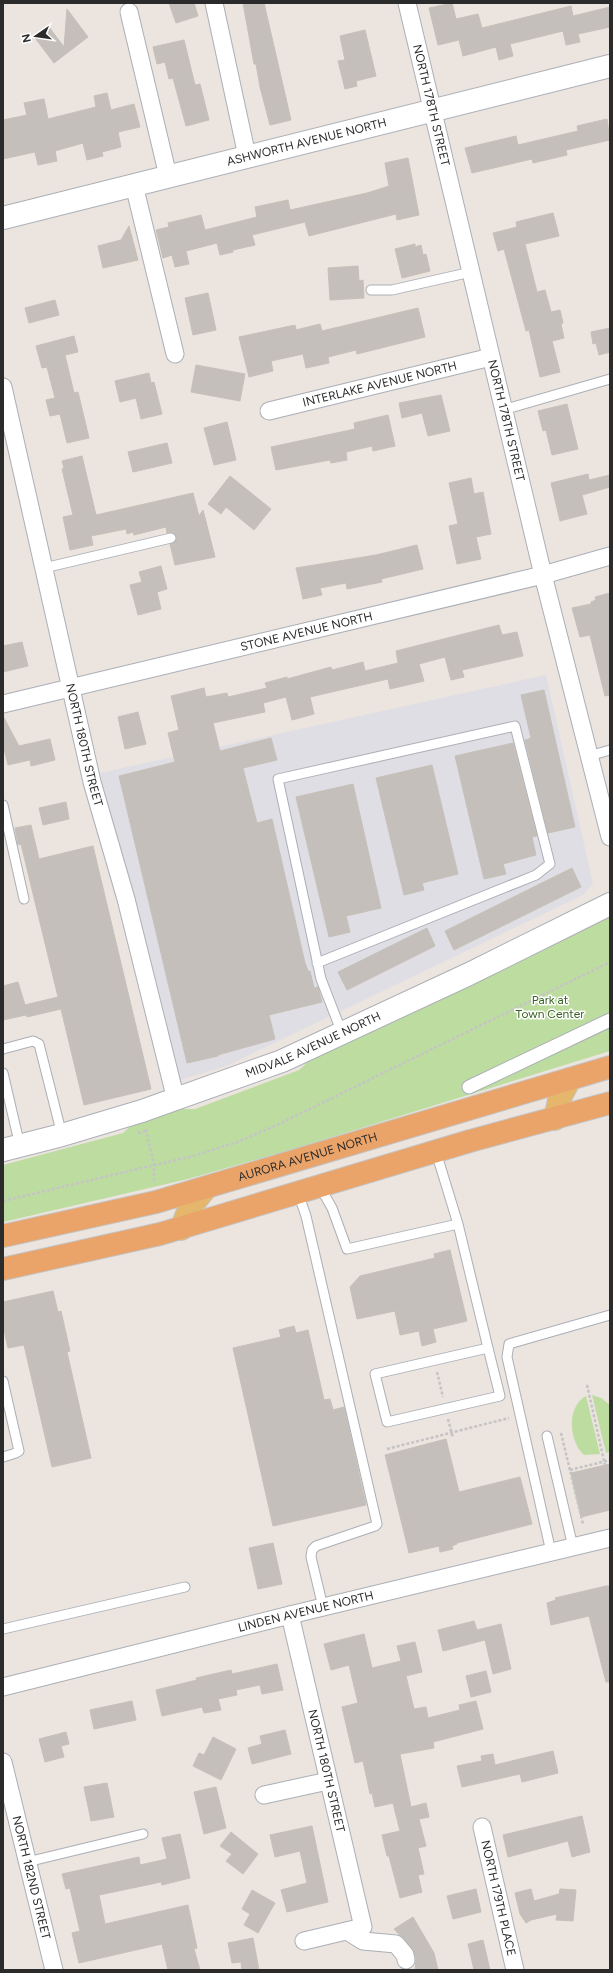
<svg xmlns="http://www.w3.org/2000/svg" width="613" height="1973" font-family="Figtree,sans-serif">
  <style>
    .industrial { fill: #dfdee5 }
    .green { fill: #bddda0 }
    .building { fill: #c4bfba; stroke: #c7c0b8 }
    .lines { fill: none; stroke-linecap: round; stroke-linejoin: round }
    .service-casing { stroke: #abafb6; stroke-width: 11 }
    .pedestrian-casing { stroke: #abafb6; stroke-width: 15 }
    .minor-casing { stroke: #abafb6; stroke-width: 19 }
    .tertiary-casing { stroke: #abafb6; stroke-width: 24 }
    .primary-casing { stroke: #c4c4c4; stroke-width: 24 }
    .trunk-casing { stroke: #c4c4c4; stroke-width: 24 }
    .path { stroke: #c4c4c4; stroke-width: 2.5; stroke-dasharray: 3 2; stroke-linecap: butt }
    .service { stroke: #fff; stroke-width: 9 }
    .pedestrian { stroke: #fff; stroke-width: 13 }
    .minor { stroke: #fff; stroke-width: 17 }
    .tertiary { stroke: #fff; stroke-width: 22 }
    .primary { stroke: #e4b76c; stroke-width: 22 }
    .trunk { stroke: #eaa369; stroke-width: 22 }
    .labels { text-anchor: middle; stroke-width: 3; stroke-linejoin: round; paint-order: stroke }
    .street-label { font-size: 12px; fill: #2b2b2b; stroke: #fff }
    .park-label { font-size: 12px; fill: #386221; stroke: #fff }
  </style>
  <rect width="100%" height="100%" fill="#ebe4df"/>
  <path class="industrial" d="M546 675 593 884 583 895 226 1066 170 1083 100 773Z"/>
  <path class="green" d="M610 913V1051L300 1147 188 1179 3 1222V1165L123 1133 135 1122 174 1109H195L299 1070 314 1056Z
    M592 1395 601 1398 610 1405V1452L606 1453Z
    M586 1396 600 1454 584 1455C569 1441 566 1407 586 1396Z"/>
  <path class="building" d="M169 3H194L198 16 176 23Z
    M243 3H264L291 120 270 125 260 87 256 64H254Z
    M452 3 456 19 478 14 482 28 571 6 573 16 610 7V27L578 34 580 42 566 45 563 31 510 44 513 56 499 60 496 47 463 56 459 40 438 45 429 8Z
    M67 9 88 37 54 63 35 38 49 27 64 47Z
    M365 30 376 76 356 81 357 86 345 89 338 61 345 60 340 36Z
    M184 40 195 85 200 84 209 120 186 126 173 78 169 79 165 62 157 64 153 47Z
    M107 93 111 110 134 104 140 127 118 132 121 147 102 152 103 156 87 160 83 143 55 151 57 161 38 165 35 152 3 159V120L27 115 24 103 44 99 48 119 96 107 94 96Z
    M607 119 610 140 566 150 567 155 533 163 532 159 472 173 465 148 516 136 518 145 578 131 577 126Z
    M408 158 419 215 397 220 396 214 309 236 305 222 252 235 255 245 233 250V252L220 255 217 243 186 251 189 264 175 267 172 255 163 258 156 230 169 227 168 223 201 215 205 230 257 217 255 207 288 200 290 210 367 193 389 186 385 163Z
    M553 213 559 236 525 244 537 292 545 290 551 312 560 310 563 323 561 324 564 338 552 341 560 372 540 377 529 330 526 331 504 249 498 251 493 233 517 227 516 222Z
    M129 226 138 260 103 268 98 246 121 240Z
    M415 244V247L421 245 423 255 426 254 430 271 402 278 395 249Z
    M358 266 359 281 363 280 364 298 330 300 328 268Z
    M208 293 216 330 193 335 185 298Z
    M55 300 59 315 29 323 25 308Z
    M418 308 425 337 357 354 356 350 328 357 329 363 306 368 303 354 271 361 273 371 249 377 239 337 295 325 296 330 320 324 322 331Z
    M610 328V352L599 355 596 343 593 344 591 332Z
    M74 336 78 352 65 355 74 393 78 392 89 438 67 443 60 414 50 416 46 400 55 398 47 367 42 368 36 346Z
    M196 365 245 374 240 401 191 392Z
    M149 373 151 383 154 382 162 414 141 419 136 398 120 402 115 381Z
    M441 395 450 431 428 436 422 413 402 418 399 403Z
    M567 404 578 449 552 455 546 430 543 431 538 411Z
    M388 415 395 446 373 451 372 446 346 452 347 460 331 463 330 460 276 470 271 447 355 429 354 423Z
    M227 422 236 460 214 465 204 428Z
    M167 443 172 463 133 472 128 452Z
    M82 456 96 515 193 493 199 516 203 510 215 557 175 565 170 544 175 542 177 537 173 532 167 533 166 527 134 535 133 532 127 534 126 529 91 536 93 545 70 550 63 517 73 515 62 469 64 468 62 461Z
    M588 474 589 480 610 475V487L582 495 587 514 560 521 551 483Z
    M230 476 271 509 254 530 226 507 221 514 208 504Z
    M471 478 474 494 483 492 491 534 476 537 481 559 457 564 449 526 458 524 449 483Z
    M417 545 423 569 381 579 382 582 347 589 346 583 320 588 322 595 303 599 296 568 376 555Z
    M161 566 167 589 157 592 161 609 138 615 130 585 142 582 139 572Z
    M610 593V695L605 696 590 635 580 637 572 608 591 604V602L596 600 595 597Z
    M499 625 502 635 517 632 523 656 462 670 464 677 451 680 445 657 419 664 424 681 390 689 388 679 310 697 314 714 292 720 286 697 263 703 265 712 213 723 220 751 271 738 277 760 243 768 257 823 272 819 305 963 308 971H310L314 988 318 987 322 1002 269 1015 275 1039 218 1055V1056L187 1063 119 776 175 762 168 733 179 730 171 696 204 688 206 697 227 693 228 697 267 688 265 683 287 677V679L331 667 332 670 363 662 365 671 398 663 396 651Z
    M22 642 28 666 3 672V646Z
    M544 690 575 827 548 833 525 740 531 738 521 695Z
    M138 712 146 744 125 749 118 717Z
    M3 716 19 746 50 739 55 760 31 766 30 760 8 765 3 745Z
    M513 743 537 836 532 837 536 855 503 864 506 874 484 879 455 756Z
    M432 765 458 874 422 883 424 890 404 895 376 778Z
    M353 784 381 908 346 916 350 932 329 937 296 797Z
    M66 802 69 819 43 825 39 808Z
    M31 825 39 859 93 846 151 1089 84 1105 61 1009 27 1017 26 1015 3 1020V986L18 982 25 1005 58 997 21 844 18 845 15 828Z
    M572 868 581 887 454 950 445 931Z
    M427 928 435 946 347 990 338 972Z
    M450 1250 467 1321 433 1329 436 1342 422 1346 419 1331 400 1335 395 1311 357 1319 350 1287 360 1276 435 1258 434 1254Z
    M53 1291 58 1312 61 1311 70 1351 67 1352 91 1458 52 1467 24 1345 8 1348 3 1325V1302Z
    M294 1326 296 1333 308 1330 324 1400 330 1399 333 1410 344 1407 366 1505 273 1526 233 1348 281 1337 279 1330Z
    M446 1439 459 1492 520 1477 532 1524 457 1543V1544L452 1546 453 1549 440 1552 439 1546 409 1553 385 1455Z
    M610 1464V1510L581 1517 571 1473Z
    M273 1543 282 1584 258 1589 249 1548Z
    M606 1586H610V1682H606L589 1616 551 1625 547 1603 556 1600 555 1598Z
    M474 1621 477 1630 501 1624 511 1669 493 1674 485 1640 443 1651 438 1630Z
    M364 1634 372 1668 401 1661 397 1646 415 1642 422 1672 406 1676 414 1709 426 1707 428 1718 460 1710 459 1705 476 1701 483 1729 433 1742 434 1748 400 1754 411 1807 426 1803 429 1817 419 1819 426 1846 418 1848 424 1874 418 1875 422 1892 400 1898 389 1856H387L382 1835 400 1831 393 1803 375 1807 372 1793 370 1794 363 1761 355 1763 342 1707 358 1703 349 1665 331 1670 324 1644Z
    M277 1664 283 1690 262 1694 260 1685 236 1690 237 1695 218 1699 221 1710 204 1713 202 1707 162 1716 156 1690 197 1680 196 1678 231 1670 232 1674Z
    M486 1671 491 1692 471 1697 466 1676Z
    M132 1701 136 1720 94 1729 90 1710Z
    M285 1730 291 1754 252 1764 248 1748 262 1744 260 1736Z
    M66 1732 69 1744 61 1746 64 1757 45 1762 39 1739Z
    M213 1737 236 1749 221 1780 193 1766 199 1753 204 1755Z
    M553 1751 558 1773 522 1782 520 1774 462 1787 457 1766 482 1761 481 1756 493 1754 495 1765Z
    M107 1783 114 1817 91 1821 84 1787Z
    M216 1787 226 1828 204 1834 194 1792Z
    M582 1816 590 1852 572 1857 568 1841 508 1857 503 1835Z
    M312 1826 328 1902 287 1912 281 1890 307 1883 300 1851 275 1857 270 1835Z
    M231 1832 258 1854 243 1874 226 1861 232 1854 220 1846Z
    M180 1834 190 1878 162 1885 161 1882 99 1895 105 1924 188 1905 197 1948 194 1949 200 1970H168L162 1944 79 1963 72 1933 80 1931 70 1888 66 1889 62 1874 139 1857 140 1865 167 1859 162 1838Z
    M476 1889 481 1912 453 1919 447 1896Z
    M531 1889 534 1901 559 1894 560 1889 576 1890 573 1921 556 1920 557 1914 531 1920 526 1923 520 1914 515 1893Z
    M252 1890 275 1903 258 1933 244 1925 250 1914 242 1909Z
    M413 1917 434 1953 438 1970H415L416 1958 413 1949 394 1929Z
    M253 1938 259 1970H242L241 1962 232 1963 228 1943Z
    M483 1940 490 1970H474L468 1944Z"/>
  <g class="lines">
    <defs>
      <path id="service" d="M371 290H392L471 272
        M503 410 610 379
        M44 568 171 538
        M589 756 610 750
        M3 805 24 899
        M317 963 536 875 550 864 515 726 278 779 321 979 342 1033
        M3 1049 33 1041 39 1044 62 1135
        M3 1073 20 1146
        M436 1152 458 1224 488 1348 375 1374 387 1422 500 1396 488 1348
        M320 1187 332 1208 347 1249 458 1224
        M298 1193 306 1216 377 1524 375 1526 316 1546 312 1550 311 1557 323 1607
        M3 1381 19 1451 16 1453 3 1457
        M547 1436 573 1547
        M551 1552 507 1357 509 1344 610 1315
        M3 1629 185 1587
        M27 1862 143 1834"/>
      <path id="pedestrian" d="M469 1087 610 1020"/>
      <g id="minor">
        <path d="M214 3 247 156"/>
        <path id="s1" d="M407 3 543 575 610 837"/>
        <path d="M129 12 168 176"/>
        <path d="M134 185 175 354"/>
        <path id="s2" d="M3 387 92 782 126 899 176 1100"/>
        <path id="s3" d="M269 411 491 357"/>
        <path id="s4" d="M3 704 543 575 610 556"/>
        <path id="s5" d="M290 1615 363 1927 304 1941"/>
        <path id="s6" d="M3 1687 290 1615 610 1538"/>
        <path id="s7" d="M3 1762 54 1970"/>
        <path d="M264 1795 328 1781"/>
        <path id="s8" d="M482 1827 515 1970"/>
        <path d="M347 1931 363 1941 396 1944 405 1955 406 1960"/>
      </g>
      <g id="tertiary">
        <path id="s9" d="M3 218 610 66"/>
        <path id="s10" d="M3 1150 62 1135 142 1111 282 1061 469 974 610 904"/>
      </g>
      <path id="primary" d="M555 1119 559 1100 570 1079
        M181 1229 189 1209 206 1188"/>
      <g id="trunk">
        <path id="s11" d="M3 1236 156 1202 610 1067"/>
        <path d="M3 1269 160 1234 470 1141 610 1103"/>
      </g>
    </defs>
    <use href="#service" class="service-casing"/>
    <use href="#pedestrian" class="pedestrian-casing"/>
    <use href="#minor" class="minor-casing"/>
    <use href="#tertiary" class="tertiary-casing"/>
    <use href="#primary" class="primary-casing"/>
    <use href="#trunk" class="trunk-casing"/>
    <path class="path" d="M146 1129 154 1165V1183
      M138 1133 147 1131
      M3 1201 193 1156 235 1143 277 1125 610 962
      M437 1372 443 1397
      M587 1385 605 1465
      M448 1419 453 1438
      M561 1433 583 1524
      M387 1449 509 1418
      M570 1470 610 1460"/>
    <use href="#service" class="service"/>
    <use href="#pedestrian" class="pedestrian"/>
    <use href="#minor" class="minor"/>
    <use href="#tertiary" class="tertiary"/>
    <use href="#primary" class="primary"/>
    <use href="#trunk" class="trunk"/>
  </g>
  <g class="labels">
    <g class="street-label">
      <text dy="4" stroke="none"><textPath href="#s1" startOffset="105">NORTH 178TH STREET</textPath></text>
      <text dy="4" stroke="none"><textPath href="#s9" startOffset="313">ASHWORTH AVENUE NORTH</textPath></text>
      <text dy="4" stroke="none"><textPath href="#s3" startOffset="114">INTERLAKE AVENUE NORTH</textPath></text>
      <text dy="4" stroke="none"><textPath href="#s1" startOffset="429">NORTH 178TH STREET</textPath></text>
      <text dy="4" stroke="none"><textPath href="#s4" startOffset="312">STONE AVENUE NORTH</textPath></text>
      <text dy="4" stroke="none"><textPath href="#s2" startOffset="367">NORTH 180TH STREET</textPath></text>
      <text dy="4" stroke="none"><textPath href="#s10" startOffset="328">MIDVALE AVENUE NORTH</textPath></text>
      <text dy="4" stroke="none"><textPath href="#s11" startOffset="315">AURORA AVENUE NORTH</textPath></text>
      <text dy="4" stroke="none"><textPath href="#s6" startOffset="312">LINDEN AVENUE NORTH</textPath></text>
      <text dy="4" stroke="none"><textPath href="#s5" startOffset="160">NORTH 180TH STREET</textPath></text>
      <text dy="4" stroke="none"><textPath href="#s7" startOffset="119">NORTH 182ND STREET</textPath></text>
      <text dy="4" stroke="none"><textPath href="#s8" startOffset="73">NORTH 179TH PLACE</textPath></text>
    </g>
    <g class="park-label">
      <text x="550" y="1004">Park at<tspan x="550" dy="14">Town Center</tspan></text>
    </g>
  </g>
  <rect width="613" height="1973" fill="none" stroke="#2b2b2b" stroke-width="8"/>
  <g transform="translate(36 36) rotate(257)" stroke="#ffffff" stroke-width="3" paint-order="stroke">
  <path d="M0-3L7 15L0 10L-7 15Z" fill="#2b2b2b"/>
  <text y="-6" font-size="11" font-weight="bold" text-anchor="middle" fill="#2b2b2b">N</text>
  </g>
</svg>
